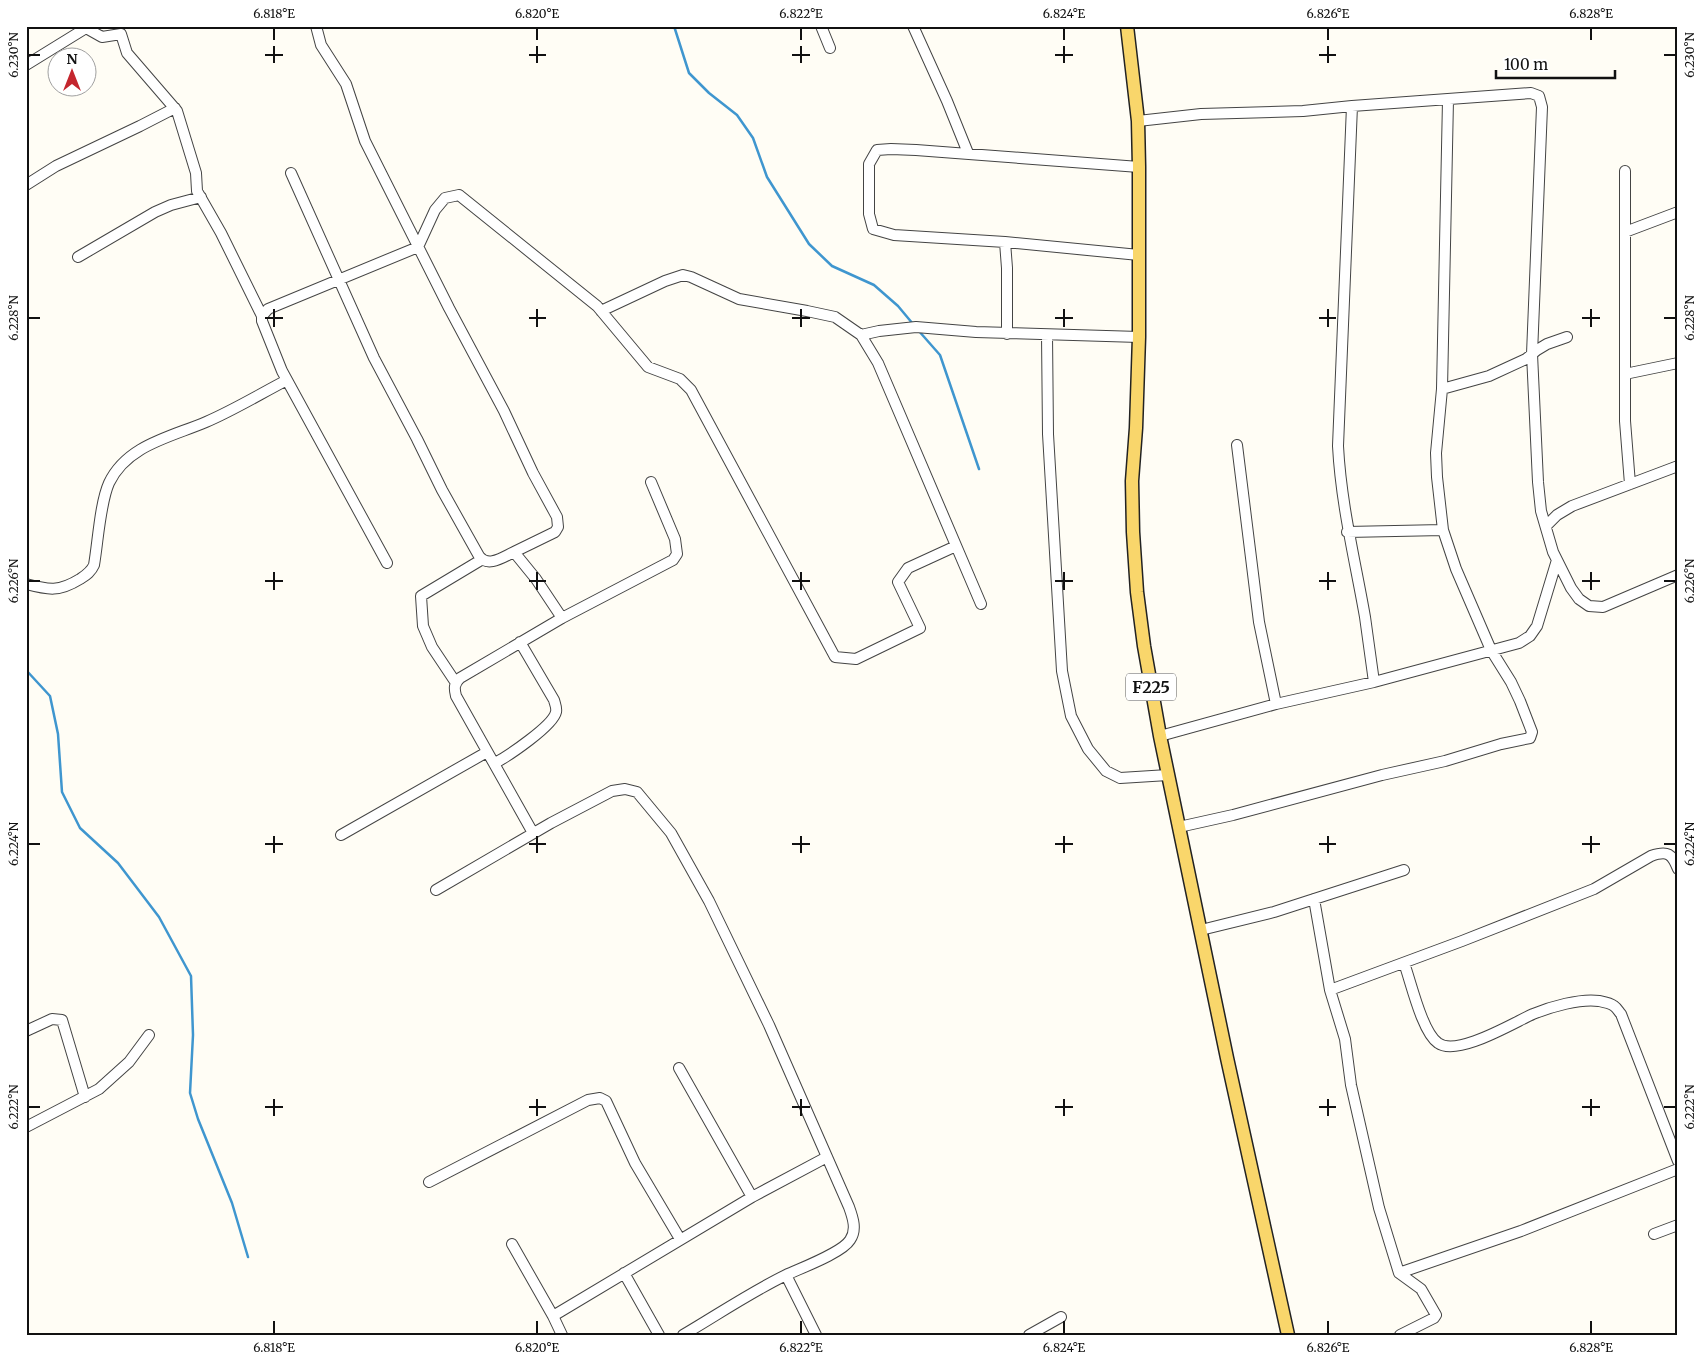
<svg xmlns="http://www.w3.org/2000/svg" width="1704" height="1361" font-family="Merriweather,serif">
  <style>
    .lines { fill: none; stroke-linecap: round; stroke-linejoin: round }
    .stream { stroke: #3f96cf; stroke-width: 2.5 }
    .minor-casing { stroke: #444; stroke-width: 12 }
    .major-casing { stroke: #222; stroke-width: 15 }
    .minor { stroke: #fff; stroke-width: 10 }
    .major { stroke: #f9d66b; stroke-width: 12 }
    .ticks { fill: none; stroke: #111; stroke-width: 2 }
    .labels { text-anchor: middle; stroke-width: 5; stroke-linejoin: round; paint-order: stroke }
    .shield { fill: #fff; stroke: #585858; stroke-width: 1 }
    .shield-label { font-size: 16px; font-weight: bold; fill: #111 }
    .neatline { fill: none; stroke: #111; stroke-width: 2 }
    .ticks-label { font-size: 12px; text-anchor: middle; fill: #111 }
  </style>
  <rect width="100%" height="100%" fill="#fffdf5"/>
  <g class="lines">
    <path class="stream" d="M674 26 689 73 709 93 737 115 753 138 767 177 809 244 832 266 874 285 898 306 913 324
      M918 330 940 355 979 469
      M26 670 50 696 58 734 62 792 80 828 118 863 159 917 191 976 193 1035 190 1093 198 1119 232 1203 248 1257"/>
    <defs>
      <path id="minor" d="M316 26 321 45 346 84 365 141 449 308 504 411 533 473 557 517 558 527 555 532 514 552
        M821 26 830 48
        M913 26 947 101 968 153
        M26 65 86 28 102 37 121 34 127 53 177 111 196 173 197 191 221 233 262 316
        M1352 106 1338 446C1341 504 1355 560 1365 617 1368 638 1371 660 1374 682
        M1138 121 1201 114 1303 111 1352 106 1531 93 1539 96 1542 107 1532 354 1538 482 1541 511 1553 552 1571 588 1579 599 1589 606 1603 607 1678 575
        M1625 171V421L1630 484
        M291 173 374 358 417 439 442 490 479 556C488 568 503 557 514 552L536 579 562 618
        M26 185 56 166 140 126 175 108
        M1625 232 1678 212
        M1005 242 1007 268V334
        M1139 255 1005 242 894 235 873 229 869 214V164L877 150 891 149 916 150 1139 167
        M78 257 155 212 171 205 201 197
        M601 311 665 281 683 275 691 277 739 299 807 311 835 317 861 335 878 363 981 604
        M861 335 879 331 916 327 976 332 1139 337
        M1047 335 1048 434 1062 671 1071 716 1088 749 1106 771 1120 778 1168 775
        M1625 374 1678 363
        M1442 389 1489 376 1526 359 1537 350 1547 344 1567 337
        M1237 445 1259 622 1276 704
        M1546 526 1557 515 1572 506 1678 466
        M1347 532 1443 530
        M387 563 282 371 262 321V316L268 309 418 247 435 210 445 198 459 195 597 306 648 367 680 379 691 390 835 657 856 659 920 628 898 582 908 568 956 546
        M26 584C49 590 59 592 80 579 86 575 91 572 94 565 98 542 100 503 109 483 127 445 171 437 206 422 234 410 260 394 287 380
        M456 683 432 647 423 626 421 596 481 560
        M1160 736 1276 704 1374 682 1519 643 1530 636 1537 626 1557 560
        M495 763C508 756 553 726 556 712 557 708 555 704 554 700L520 642
        M1179 827 1233 815 1382 775 1445 761 1501 744 1530 738 1532 732 1520 701 1511 682 1491 650 1456 569 1443 530 1437 477 1436 453 1442 389 1448 100
        M533 833 456 696C454 688 454 684 460 678L562 618 673 560 677 554 675 539 651 482
        M341 835 487 752
        M436 890 551 823 612 791 625 789 637 792 671 833 709 901 769 1025 849 1207C853 1218 857 1230 850 1240 842 1253 801 1268 786 1275 751 1292 717 1315 683 1335
        M1314 899 1330 990 1345 1039 1351 1085 1379 1208 1399 1273 1421 1289 1436 1315 1434 1318 1400 1335
        M1201 930 1274 912 1404 870
        M1404 963C1411 982 1422 1032 1438 1043 1457 1057 1513 1023 1533 1014 1550 1007 1581 998 1599 1001 1604 1002 1610 1003 1614 1006 1617 1008 1619 1012 1621 1014L1678 1161
        M1330 990 1462 941 1594 889 1651 856C1668 850 1672 854 1678 869
        M26 1031 52 1019 62 1020 85 1097
        M679 1068 752 1197
        M26 1127 99 1089 129 1062 149 1035
        M429 1182 588 1100 600 1098 606 1101 635 1163 680 1239
        M1654 1234 1678 1225
        M512 1244 553 1316 562 1335
        M624 1273 659 1335
        M1399 1273 1521 1231 1678 1169
        M786 1275 816 1335
        M553 1316 752 1197 827 1157
        M1029 1335 1061 1317"/>
      <path id="major" d="M1127 26 1138 121 1139 167V337L1136 428 1132 481 1133 532 1137 592 1144 646 1160 736 1227 1058 1288 1335"/>
    </defs>
    <use href="#minor" class="minor-casing"/>
    <use href="#major" class="major-casing"/>
    <use href="#minor" class="minor"/>
    <use href="#major" class="major"/>
  </g>
  <path class="ticks" d="M274 28V40M537 28V40M801 28V40M1064 28V40M1328 28V40M1591 28V40M274 46V63M537 46V63M801 46V63M1064 46V63M1328 46V63M28 55H40M265 55H283M529 55H546M792 55H810M1055 55H1073M1319 55H1336M1664 55H1676M274 309V327M537 309V327M801 309V327M1064 309V327M1328 309V327M1591 309V327M28 318H40M265 318H283M529 318H546M792 318H810M1055 318H1073M1319 318H1336M1582 318H1600M1664 318H1676M274 572V590M537 572V590M801 572V590M1064 572V590M1328 572V590M1591 572V590M28 581H40M265 581H283M529 581H546M792 581H810M1055 581H1073M1319 581H1336M1582 581H1600M1664 581H1676M274 836V853M537 836V853M801 836V853M1064 836V853M1328 836V853M1591 836V853M28 844H40M265 844H283M529 844H546M792 844H810M1055 844H1073M1319 844H1336M1582 844H1600M1664 844H1676M274 1099V1116M537 1099V1116M801 1099V1116M1064 1099V1116M1328 1099V1116M1591 1099V1116M28 1107H40M265 1107H283M529 1107H546M792 1107H810M1055 1107H1073M1319 1107H1336M1582 1107H1600M1664 1107H1676M274 1321V1334M537 1321V1334M801 1321V1334M1064 1321V1334M1328 1321V1334M1591 1321V1334"/>
  <g class="labels">
    <rect class="shield" x="1126" y="673.5" width="50" height="27" rx="4"/>
    <g class="shield-label">
      <text x="1151" y="693">F225</text>
    </g>
  </g>
  <rect width="1704" height="1361" fill="none" stroke="#ffffff" stroke-width="55"/>
  <g transform="translate(72 72)"><circle r="24" fill="#ffffff" stroke="#a0a0a0"/>
  <path d="M0-4L9 19L0 12L-9 19Z" fill="#c4262e"/>
  <text y="-8" font-size="14" font-weight="bold" text-anchor="middle" fill="#111111">N</text>
  </g>
  <path d="M1496 70v8h119v-8" fill="none" stroke="#111111" stroke-width="2.5"/>
  <text x="1504" y="70" font-size="15" fill="#111111" stroke="#ffffff" stroke-width="4" paint-order="stroke">100 m</text>
  <rect x="28" y="28" width="1648" height="1306" class="neatline"/>
  <g class="ticks-label">
    <text x="274" y="18">6.818°E</text>
    <text x="537" y="18">6.820°E</text>
    <text x="801" y="18">6.822°E</text>
    <text x="1064" y="18">6.824°E</text>
    <text x="1328" y="18">6.826°E</text>
    <text x="1591" y="18">6.828°E</text>
    <text transform="translate(14 55) rotate(-90)" y="4">6.230°N</text>
    <text transform="translate(1690 55) rotate(-90)" y="4">6.230°N</text>
    <text transform="translate(14 318) rotate(-90)" y="4">6.228°N</text>
    <text transform="translate(1690 318) rotate(-90)" y="4">6.228°N</text>
    <text transform="translate(14 581) rotate(-90)" y="4">6.226°N</text>
    <text transform="translate(1690 581) rotate(-90)" y="4">6.226°N</text>
    <text transform="translate(14 844) rotate(-90)" y="4">6.224°N</text>
    <text transform="translate(1690 844) rotate(-90)" y="4">6.224°N</text>
    <text transform="translate(14 1107) rotate(-90)" y="4">6.222°N</text>
    <text transform="translate(1690 1107) rotate(-90)" y="4">6.222°N</text>
    <text x="274" y="1352">6.818°E</text>
    <text x="537" y="1352">6.820°E</text>
    <text x="801" y="1352">6.822°E</text>
    <text x="1064" y="1352">6.824°E</text>
    <text x="1328" y="1352">6.826°E</text>
    <text x="1591" y="1352">6.828°E</text>
  </g>
</svg>
